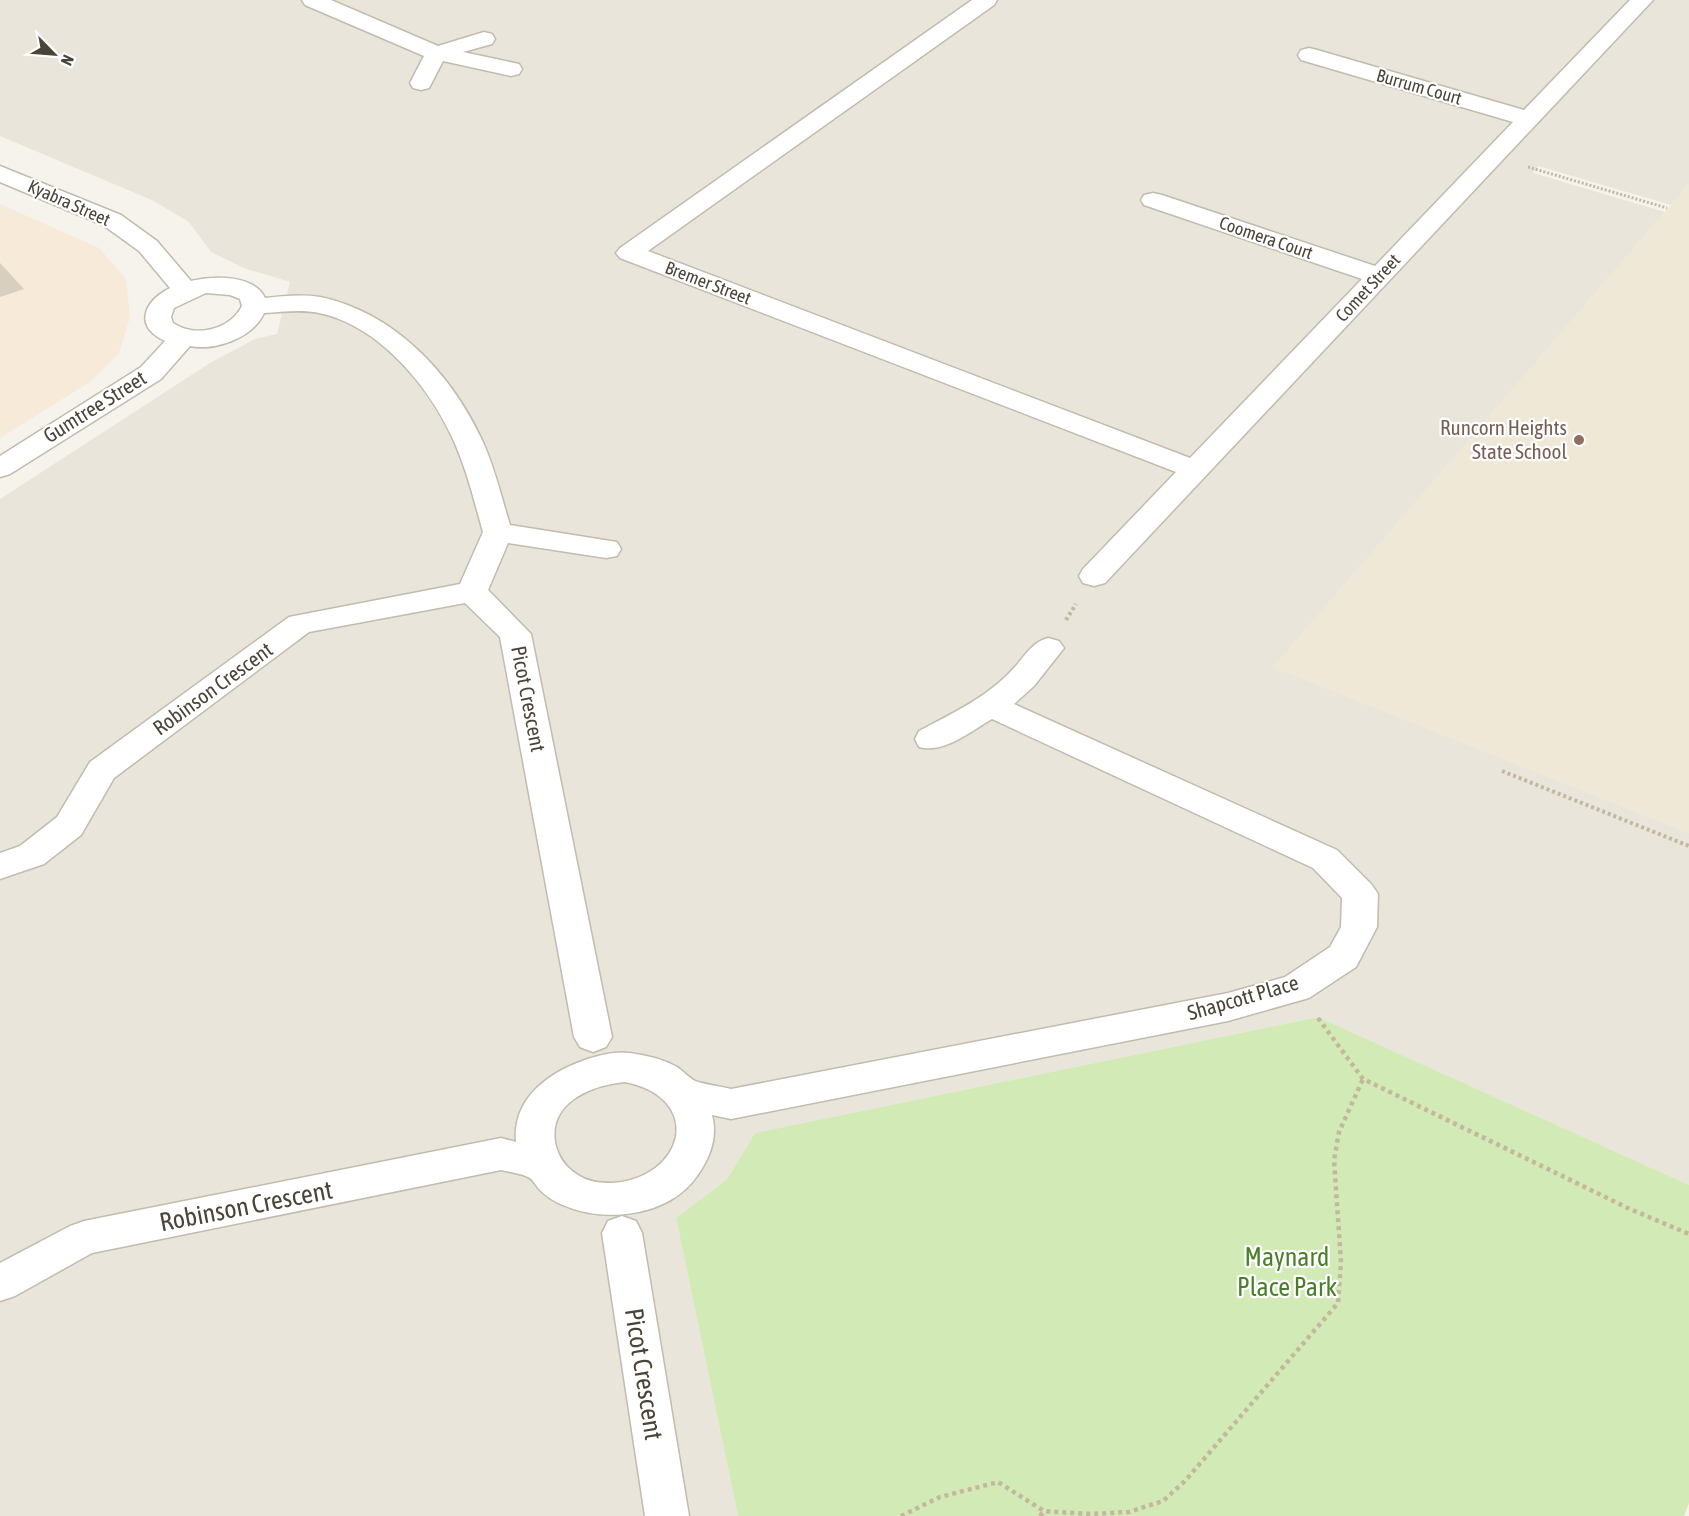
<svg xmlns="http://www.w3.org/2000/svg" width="1689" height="1516" font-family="'Asap Condensed',sans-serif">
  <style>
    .residential { fill: #eae5da }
    .commercial { fill: #f7ead8 }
    .education { fill: #efe8d6 }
    .green { fill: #d2eab5 }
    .building { fill: #d8cfc1 }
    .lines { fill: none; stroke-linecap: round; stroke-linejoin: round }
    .street-casing { stroke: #c2bbae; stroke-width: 3 }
    .path-far2 { stroke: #c4b79f; stroke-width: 3; stroke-dasharray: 2 2; stroke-linecap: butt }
    .path-far1 { stroke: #c4b79f; stroke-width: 4; stroke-dasharray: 3 3; stroke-linecap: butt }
    .path { stroke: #c4b79f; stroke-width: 4.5; stroke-dasharray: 4 4; stroke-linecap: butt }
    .street { fill: #fff; fill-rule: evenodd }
    .education-dot { fill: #8d6e63; stroke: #fff; stroke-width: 2 }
    .labels { text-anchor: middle; stroke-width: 4.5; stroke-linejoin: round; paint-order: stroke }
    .far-street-label { font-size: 18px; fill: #4b4439; stroke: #fff }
    .street-label { font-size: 21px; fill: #4b4439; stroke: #fff }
    .education-label { font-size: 21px; fill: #785e54; stroke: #fff; text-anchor: end }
    .near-street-label { font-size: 26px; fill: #4b4439; stroke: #fff }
    .near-park-label { font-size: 26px; fill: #4a7f2a; stroke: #fff }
  </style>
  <rect width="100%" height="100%" fill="#f6f3ec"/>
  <path class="residential" d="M0 0H1689V184L1671 205 1538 166 1533 173 1665 212 1274 667 1689 833V1185L1318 1017 755 1133 727 1179 676 1218 738 1516H0V499L210 363 255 339 277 334 290 282 244 268 211 252 189 222 154 201 0 136Z"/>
  <path class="commercial" d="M0 204 99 248 126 279 130 317 119 353 90 382 0 438Z"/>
  <path class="education" d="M1689 184V833L1273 667Z"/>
  <path class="green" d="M1318 1017 1689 1185V1503L1684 1516H738L676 1218 727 1179 755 1133Z"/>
  <path class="building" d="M0 263 24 289 0 297Z"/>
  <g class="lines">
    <defs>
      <path id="street" d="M302 0H331L438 46 484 32 492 34 495 39 492 44 463 52 519 64 522 69 519 74 511 76 443 61 429 88 421 90 413 88 410 83 424 56 305 5Z
        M972 0H997L994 5 648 251 1190 458 1362 279 1144 205 1141 200 1144 195 1153 193 1162 195 1375 266 1513 122 1301 60 1298 55 1301 50 1309 48 1317 50 1524 110 1630 0H1653L1105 583 1094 586 1083 583 1079 576 1083 569 1176 472 620 258 616 253 620 248Z
        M0 166 121 215 157 241 191 281C212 276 254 274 265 298 283 296 302 294 320 297 393 312 450 372 481 438 494 465 501 496 510 525L617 542 621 549 617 556 606 558 508 543 488 590 531 634 612 1037 606 1047 593 1052 580 1047 574 1037 500 637 465 603 309 632 114 778 81 835 44 864 0 879V853L20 846 57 817 90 762 289 617 460 584 483 532C474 500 466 467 452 437 428 385 378 325 319 313 301 309 282 312 264 313 253 338 215 351 190 346L161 379 10 474 0 477V456L141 367 165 341C133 326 144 301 170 288L139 251 103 225 0 182ZM206 293 230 295 240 299 242 306C230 330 195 338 173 323L171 317 174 308Z
        M1048 638 1059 641 1064 648 1034 686 1014 704 1337 850 1372 885 1378 894 1377 927 1356 967 1309 998 1228 1021 731 1119 712 1115C718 1137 710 1158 697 1176 670 1216 605 1224 563 1205 555 1202 547 1197 540 1190 536 1186 533 1179 528 1177 520 1173 509 1172 501 1170L92 1253 15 1296 0 1301V1263L70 1226 84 1221 501 1138 516 1142C512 1097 551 1071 588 1059 600 1055 616 1051 629 1053 645 1055 663 1059 677 1067 683 1071 689 1078 695 1081 706 1085 720 1086 731 1089L1228 993 1285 977 1330 947 1341 927 1342 898 1313 868 992 719C971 731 944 754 919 747L915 739 919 731C953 713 988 697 1014 668 1025 656 1032 642 1048 638ZM625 1082C705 1098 685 1178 612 1183 600 1183 588 1182 578 1175 565 1167 558 1157 555 1142 549 1102 592 1085 625 1082Z
        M622 1216 636 1221 642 1233 689 1516H645L602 1233 608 1221Z"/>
    </defs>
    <use href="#street" class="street-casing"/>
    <path class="path-far2" d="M1528 167 1667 208"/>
    <path class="path-far1" d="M1066 620 1076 604
      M1502 771 1689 846"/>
    <path class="path" d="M1318 1018 1363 1079 1630 1209 1689 1234
      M901 1516 940 1497 998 1482 1044 1511 1091 1514 1129 1512 1163 1501 1185 1481 1338 1303 1341 1262 1334 1160 1339 1132 1363 1079
      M1040 1516 1044 1511"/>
    <use href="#street" class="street"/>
  </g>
  <circle class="education-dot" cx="1579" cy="440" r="6"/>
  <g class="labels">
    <g class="far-street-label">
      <text transform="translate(1419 87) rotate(16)" y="6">Burrum Court</text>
      <text transform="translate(69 203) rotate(24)" y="6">Kyabra Street</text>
      <text transform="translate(1266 238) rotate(19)" y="6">Coomera Court</text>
      <text transform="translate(708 283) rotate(21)" y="6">Bremer Street</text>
      <text transform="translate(1368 288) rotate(-47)" y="6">Comet Street</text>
    </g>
    <g class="street-label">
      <text transform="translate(95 407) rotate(-32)" y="7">Gumtree Street</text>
      <text transform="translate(213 689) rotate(-36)" y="7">Robinson Crescent</text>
      <text transform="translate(528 699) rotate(79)" y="7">Picot Crescent</text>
      <text transform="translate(1243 998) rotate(-16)" y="7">Shapcott Place</text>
    </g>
    <g class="education-label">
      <text x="1567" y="435">Runcorn Heights<tspan x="1567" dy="24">State School</tspan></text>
    </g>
    <g class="near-street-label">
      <text transform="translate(246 1206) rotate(-11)" y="9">Robinson Crescent</text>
      <text transform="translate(644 1374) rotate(81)" y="9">Picot Crescent</text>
    </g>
    <g class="near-park-label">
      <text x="1287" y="1266">Maynard<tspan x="1287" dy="30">Place Park</tspan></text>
    </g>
  </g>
  <g transform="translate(54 54) rotate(115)" stroke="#ffffff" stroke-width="4.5" paint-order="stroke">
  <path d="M0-4.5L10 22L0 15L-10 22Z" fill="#4b4439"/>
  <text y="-9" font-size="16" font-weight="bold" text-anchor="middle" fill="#4b4439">N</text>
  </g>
</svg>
